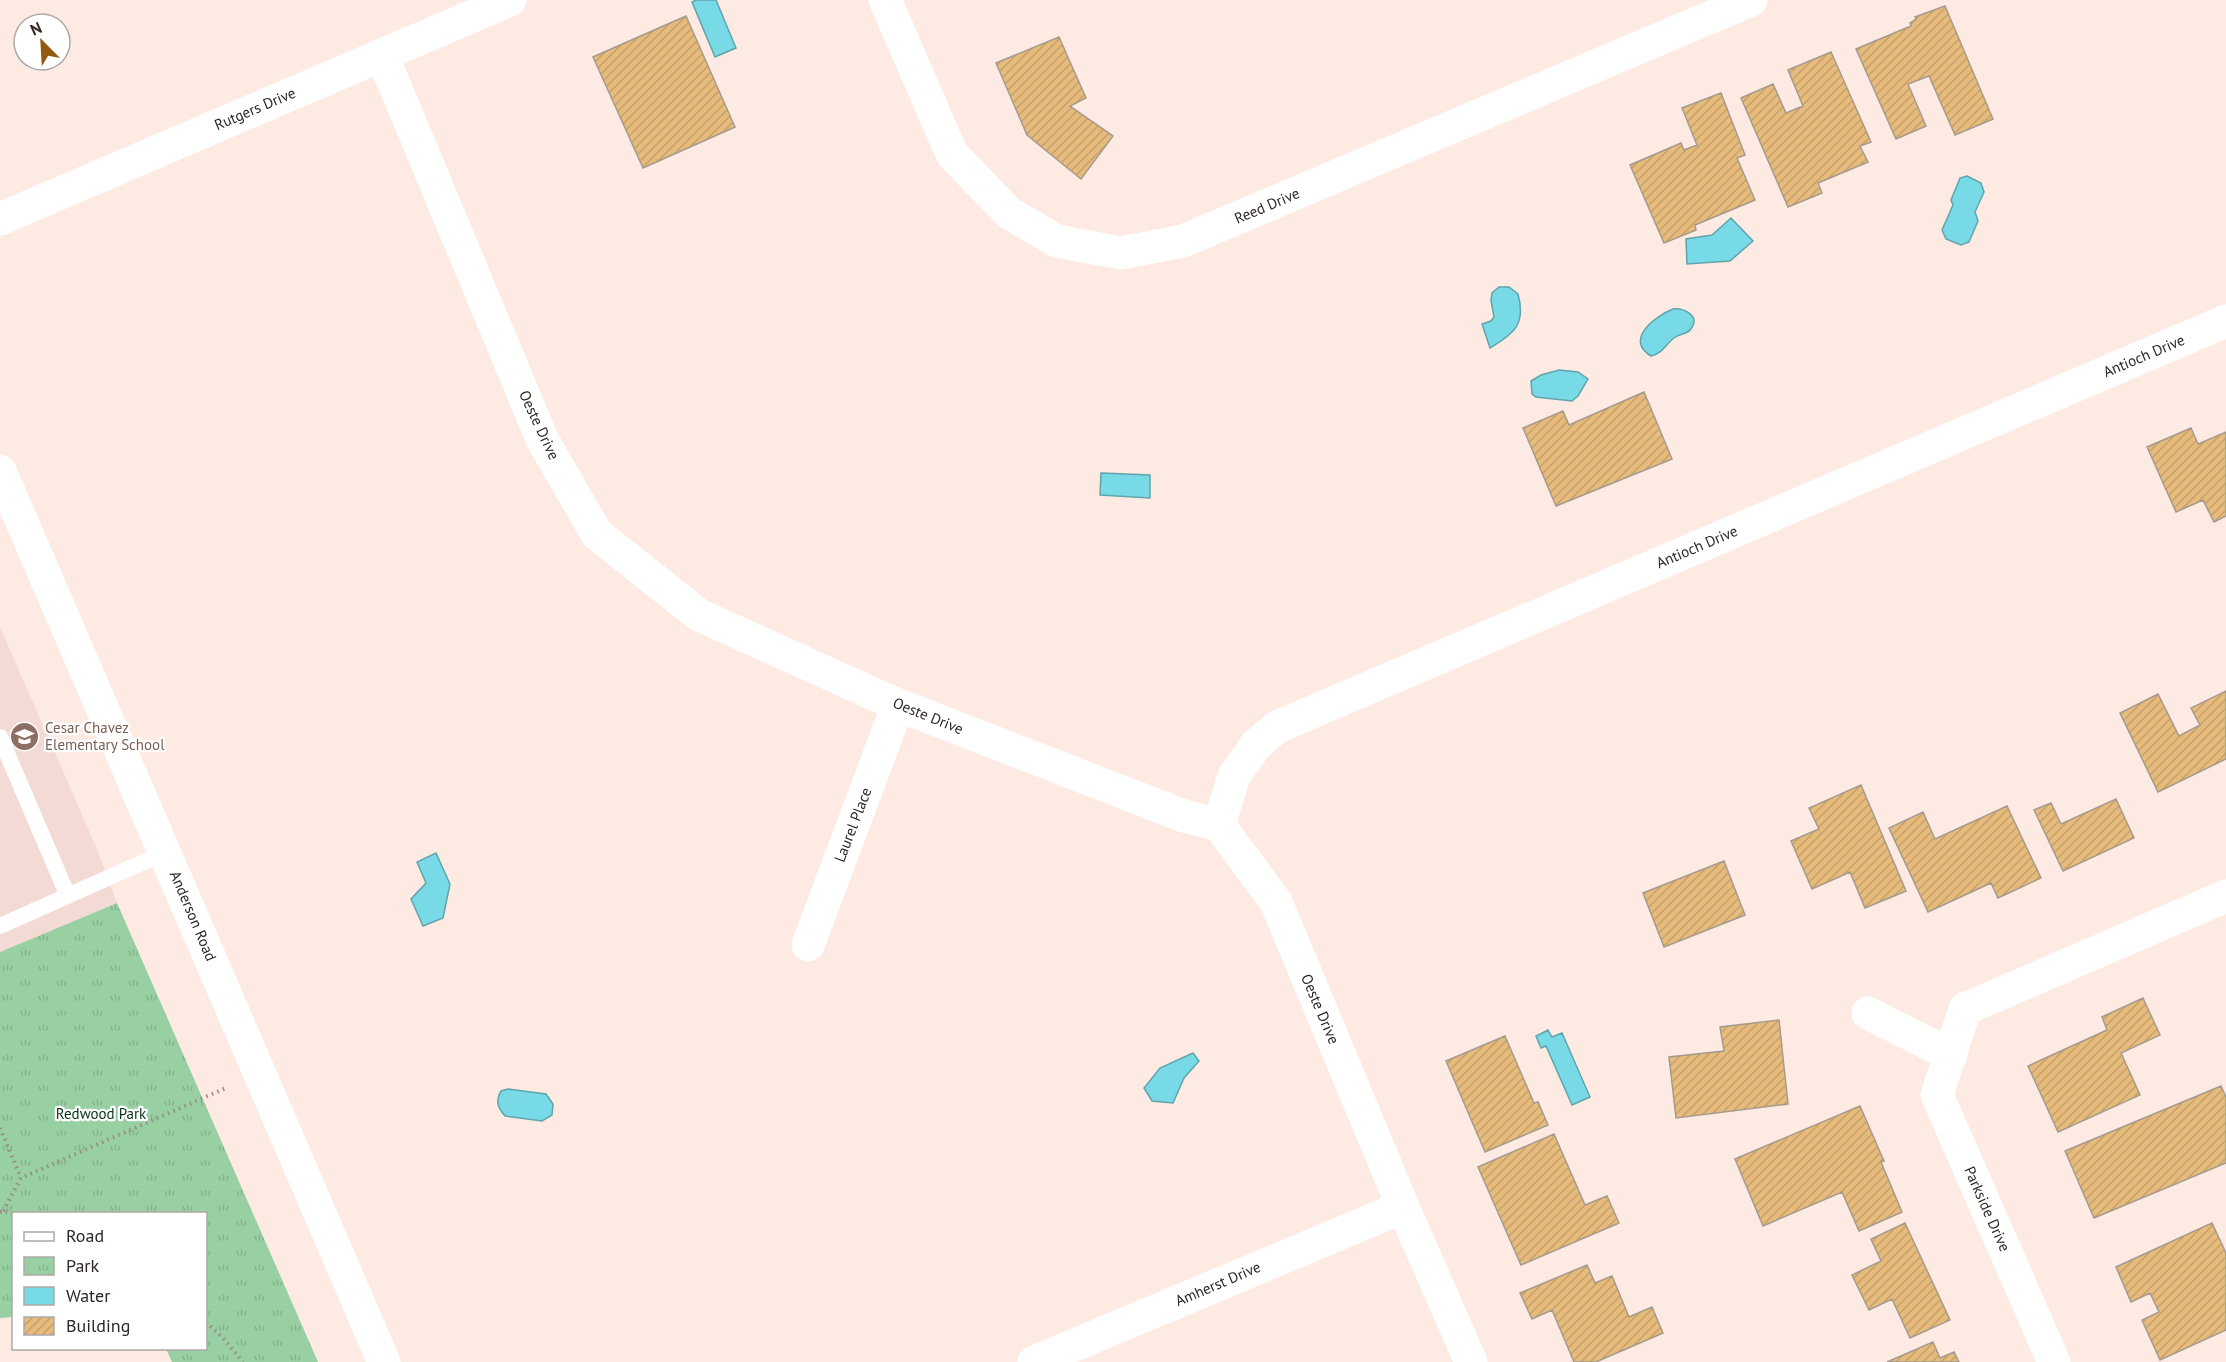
<svg xmlns="http://www.w3.org/2000/svg" width="2226" height="1362" font-family="'PT Sans',sans-serif">
  <style>
    .education { fill: #f4dad4 }
    .park { fill: url(#park-tufts) }
    .water { fill: #77dae6; stroke: #61a4ac; stroke-width: 1.5 }
    .building { fill: url(#building-hatch); stroke: #a59b8d; stroke-width: 1.5 }
    .lines { fill: none; stroke-linecap: round; stroke-linejoin: round }
    .path { stroke: #978a85; stroke-width: 4; stroke-dasharray: 1.5 4.5; stroke-linecap: butt }
    .service { stroke: #fff; stroke-width: 16 }
    .minor { stroke: #fff; stroke-width: 33 }
    .secondary { stroke: #fff; stroke-width: 33 }
    .labels { text-anchor: middle; stroke-width: 4.5; stroke-linejoin: round; paint-order: stroke }
    .street-label { font-size: 15px; fill: #2e2724; stroke: #fff }
    .education-label { font-size: 15px; fill: #785e54; stroke: #fff; text-anchor: start }
    .park-label { font-size: 15px; fill: #043415; stroke: #fff }
  </style>
  <defs>
    <pattern id="park-tufts" width="24" height="20" patternUnits="userSpaceOnUse" patternTransform="scale(1.5)"><rect width="24" height="20" fill="#99d0a3"/><path d="M3 7l-1-3M5 7V3M7 7l1-3M15 17l-1-3M17 17v-4M19 17l1-3" fill="none" stroke="#84b38c"/></pattern>
    <pattern id="building-hatch" width="6" height="6" patternUnits="userSpaceOnUse" patternTransform="scale(1.5)"><rect width="6" height="6" fill="#e6bb7c"/><path d="M-1 1l2-2M0 6l6-6M5 7l2-2" fill="none" stroke="#c6a16b"/></pattern>
  </defs>
  <rect width="100%" height="100%" fill="#fdeae2"/>
  <path class="education" d="M0 627 96 847 117 903 0 952Z"/>
  <path class="park" d="M117 903 318 1362H172L166 1349 206 1348V1214H14L13 1317 0 1318V952Z"/>
  <path class="water" d="M696 0H716L736 48 715 57 692 2Z
    M1967 176 1981 183 1984 192 1975 212 1978 221 1969 242 1961 245 1946 239 1942 230 1953 205 1951 200 1960 178Z
    M1731 218 1753 241 1730 261 1687 264 1686 239 1712 235Z
    M1499 287H1509L1518 294C1526 324 1515 333 1490 348L1482 324 1491 321 1494 317 1491 300 1492 293Z
    M1673 309C1683 308 1701 315 1691 329 1688 334 1679 334 1674 338 1666 344 1662 354 1651 356 1624 340 1655 316 1673 309Z
    M1559 370 1578 372 1588 379 1578 396 1572 401 1536 397 1532 394 1531 381 1541 375Z
    M1101 473 1150 475V498L1100 495Z
    M436 853 450 884 443 918 423 926 411 899 426 883 417 862Z
    M1548 1030 1552 1037 1562 1033 1590 1097 1572 1105 1546 1046 1541 1048 1536 1036Z
    M1193 1053 1199 1061 1184 1078 1173 1103 1152 1101 1144 1088 1160 1068Z
    M508 1089 546 1094 553 1104 552 1115 542 1121 505 1116C498 1108 495 1101 501 1091Z"/>
  <path class="building" d="M1945 6 1993 119 1955 135 1929 76 1908 84 1926 126 1896 139 1856 49 1911 26 1910 23 1916 19 1915 17Z
    M686 16 735 127 643 168 593 57Z
    M1059 37 1086 98 1070 106 1113 136 1081 179 1027 135 996 63Z
    M1831 52 1871 142 1860 146 1868 162 1818 183 1822 193 1788 207 1741 98 1773 84 1786 113 1803 106 1788 70Z
    M1721 93 1745 155 1737 158 1755 200 1695 225 1696 230 1664 243 1630 165 1681 143 1684 150 1697 145 1682 108Z
    M1644 392 1672 459 1556 506 1523 428 1563 411 1569 425Z
    M2191 428 2198 444 2226 432V516L2214 522 2203 500 2176 512 2147 447Z
    M2226 691V759L2158 792 2120 713 2158 694 2179 736 2200 725 2191 708Z
    M1861 785 1906 891 1865 908 1850 872 1812 889 1791 841 1819 829 1809 808Z
    M2116 799 2134 838 2063 871 2034 810 2051 803 2061 824Z
    M2007 806 2041 878 1998 898 1991 883 1928 912 1889 828 1923 812 1935 839Z
    M1724 861 1745 915 1664 947 1643 893Z
    M2143 998 2160 1035 2121 1053 2140 1095 2058 1132 2028 1066 2107 1030 2102 1017Z
    M1779 1020 1788 1104 1676 1118 1669 1057 1724 1051 1720 1027Z
    M1505 1036 1534 1103 1538 1102 1548 1125 1485 1152 1446 1061Z
    M2221 1086 2226 1097V1163L2094 1218 2065 1151Z
    M1860 1106 1884 1161 1881 1162 1902 1212 1859 1231 1842 1192 1763 1226 1735 1159Z
    M1554 1134 1585 1205 1607 1196 1619 1223 1521 1265 1478 1167Z
    M1905 1223 1950 1320 1910 1338 1892 1299 1869 1310 1852 1275 1881 1261 1871 1239Z
    M2212 1223 2226 1253V1330L2160 1360 2142 1320 2159 1312 2150 1293 2131 1302 2116 1267Z
    M1587 1265 1595 1283 1612 1276 1629 1317 1652 1307 1663 1333 1596 1362H1574L1552 1310 1532 1319 1520 1293Z
    M1933 1342 1940 1358 1954 1352 1959 1362H1887Z"/>
  <g class="lines">
    <path class="path" d="M0 1128 21 1178
      M3 1211 21 1178 228 1087
      M0 1212 3 1211 14 1214
      M206 1322 223 1338 243 1362"/>
    <path class="service" d="M0 737 68 896
      M0 926 166 852"/>
    <path class="minor" d="M885 0 952 154 1009 213 1057 241 1121 253 1183 241 1751 0
      M382 55 543 441 597 534 699 615 898 705 1184 816 1219 825 1276 902 1403 1207 1471 1362
      M0 219 510 0
      M1219 825 1234 776 1256 745 1277 727 2226 321
      M808 945 898 705
      M1868 1013 1951 1055
      M1034 1362 1403 1207
      M2054 1362 1937 1095 1965 1009 2226 896"/>
    <path class="secondary" d="M0 471 384 1362"/>
  </g>
  <defs>
    <symbol id="school-disc" viewBox="-11 -11 22 22"><circle r="9.5" fill="#8d6e63" stroke="#fff"/><path d="M0-5L7-2L0 1L-7-2ZM-4 1L0 2.5L4 1V4Q0 6-4 4Z" fill="#fff"/></symbol>
  </defs>
  <g fill-rule="evenodd">
    <use href="#school-disc" x="8" y="720" width="33" height="33"/>
  </g>
  <g class="labels">
    <g class="street-label">
      <text transform="translate(255 109) rotate(-23)" y="5">Rutgers Drive</text>
      <text transform="translate(1267 206) rotate(-23)" y="5">Reed Drive</text>
      <text transform="translate(2144 356) rotate(-23)" y="5">Antioch Drive</text>
      <text transform="translate(539 425) rotate(65)" y="5">Oeste Drive</text>
      <text transform="translate(1697 547) rotate(-23)" y="5">Antioch Drive</text>
      <text transform="translate(928 716) rotate(22)" y="5">Oeste Drive</text>
      <text transform="translate(853 825) rotate(-69)" y="5">Laurel Place</text>
      <text transform="translate(193 916) rotate(67)" y="5">Anderson Road</text>
      <text transform="translate(1320 1009) rotate(67)" y="5">Oeste Drive</text>
      <text transform="translate(1987 1209) rotate(66)" y="5">Parkside Drive</text>
      <text transform="translate(1218 1284) rotate(-23)" y="5">Amherst Drive</text>
    </g>
    <g class="education-label">
      <text x="45" y="733">Cesar Chavez<tspan x="45" dy="17">Elementary School</tspan></text>
    </g>
    <g class="park-label">
      <text x="101" y="1119">Redwood Park</text>
    </g>
  </g>
  <rect x="12" y="1212" width="195" height="138" fill="#ffffff" stroke="#aba9a7" stroke-width="1.5"/>
  <rect x="24" y="1232" width="30" height="9" fill="#ffffff" stroke="#aba9a7" stroke-width="1.5"/>
  <text x="66" y="1242" font-size="18" fill="#2e2724">Road</text>
  <rect x="24" y="1257" width="30" height="18" fill="url(#park-tufts)" stroke="#aba9a7" stroke-width="1.5"/>
  <text x="66" y="1272" font-size="18" fill="#2e2724">Park</text>
  <rect x="24" y="1287" width="30" height="18" fill="#77dae6" stroke="#aba9a7" stroke-width="1.5"/>
  <text x="66" y="1302" font-size="18" fill="#2e2724">Water</text>
  <rect x="24" y="1317" width="30" height="18" fill="url(#building-hatch)" stroke="#aba9a7" stroke-width="1.5"/>
  <text x="66" y="1332" font-size="18" fill="#2e2724">Building</text>
  <g transform="translate(42 42) rotate(336)"><circle r="28" fill="#ffffff" stroke="#aba9a7" stroke-width="1.5"/>
  <path d="M0-4.5L10 22L0 15L-10 22Z" fill="#915911"/>
  <text y="-9" font-size="16" font-weight="bold" text-anchor="middle" fill="#2e2724">N</text>
  </g>
</svg>
